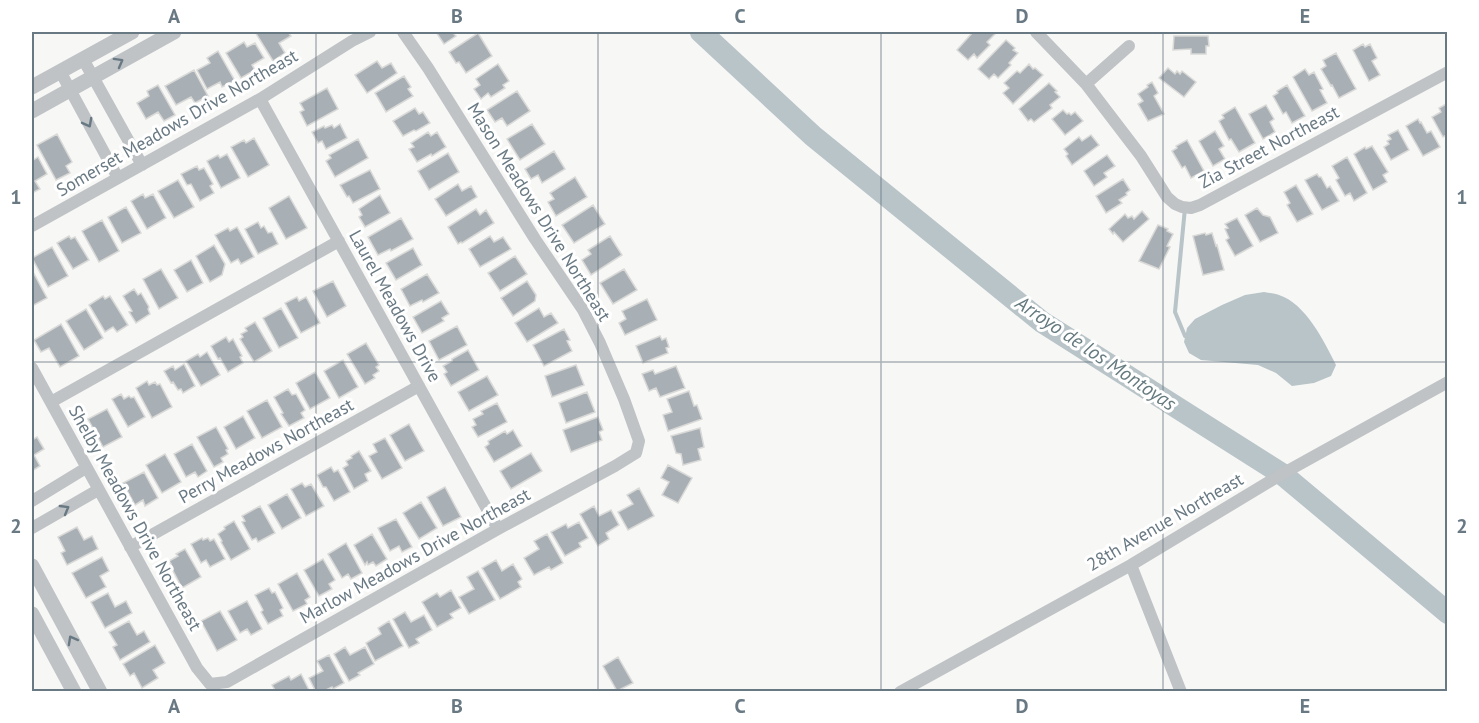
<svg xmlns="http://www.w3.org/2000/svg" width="1479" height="723" font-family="'PT Sans',sans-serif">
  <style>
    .water { fill: #b8c4c8 }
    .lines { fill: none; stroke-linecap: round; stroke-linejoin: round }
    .stream { stroke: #b8c4c8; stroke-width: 4 }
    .river { stroke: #b8c4c8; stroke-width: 22 }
    .building { fill: #a9b0b5; stroke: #d9d9d7; stroke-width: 1.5 }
    .minor { stroke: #bfc3c6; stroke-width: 12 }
    .tertiary { stroke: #bfc3c6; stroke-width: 15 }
    .oneway { stroke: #697983 }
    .grid { fill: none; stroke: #697983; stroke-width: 1.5; stroke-opacity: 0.55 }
    .labels { text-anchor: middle; stroke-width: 6; stroke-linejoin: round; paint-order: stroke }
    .street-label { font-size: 18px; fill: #697983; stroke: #fff }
    .water-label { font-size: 20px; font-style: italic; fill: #657a7f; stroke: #fff }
    .neatline { fill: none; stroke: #697983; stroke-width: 2 }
    .grid-label { font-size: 20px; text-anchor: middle; font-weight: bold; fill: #697983 }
  </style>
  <rect width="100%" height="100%" fill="#f7f7f5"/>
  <path class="water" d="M1264 292C1269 293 1274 293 1279 295 1306 304 1324 341 1336 365L1331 376 1314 383 1292 386 1276 373 1258 365 1201 360 1189 353 1184 342 1187 328 1195 319 1222 305 1245 295Z"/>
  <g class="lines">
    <path class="stream" d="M1185 208 1175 312 1185 336"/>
    <path class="river" d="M701 32 813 136 1042 322 1282 474 1448 613"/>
  </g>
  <path class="building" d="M255 32H288L291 36 279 43 285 53 273 61Z
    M436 32H458L454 34 456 36 444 44Z
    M973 32H994L996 33 987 42 990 45 977 58 974 54 968 60 957 50Z
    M478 33 492 56 466 73 459 62 456 63 449 52Z
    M1174 36H1208L1209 46H1206V54H1191V49L1173 50Z
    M1006 40 1015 48 1013 50 1018 53 1009 63 1011 65 998 78 994 74 989 79 978 69Z
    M244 42 247 47 255 43 264 58 252 65 255 70 241 78 226 53Z
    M1363 44 1365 47 1370 44 1377 58 1372 61 1380 75 1369 81 1353 50Z
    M218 51 235 81 222 87 220 82 207 89 197 70 210 63 207 58Z
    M1336 53 1356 89 1339 98 1332 85 1331 86 1321 69 1326 66 1323 60Z
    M377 61 382 68 391 63 397 73 367 93 355 75Z
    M498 64 509 81 503 85 505 88 491 97 488 93 481 99 474 89 480 85 476 79Z
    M1029 64 1033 69 1035 68 1043 75 1013 104 1003 93 1009 88 1004 83 1017 71 1020 73Z
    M1168 68 1175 74 1177 71 1180 74 1182 71 1196 82 1184 97 1159 78Z
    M1305 69 1309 75 1314 72 1323 89 1320 90 1327 103 1312 111 1293 77Z
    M194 70 208 96 195 103 191 97 176 105 165 86Z
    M404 76 411 87 408 89 413 96 386 112 375 93Z
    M1152 82 1158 93 1154 96 1164 114 1148 121 1138 104 1143 101 1138 94 1148 87 1147 85Z
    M1049 83 1057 91 1055 92 1060 97 1050 105 1052 108 1034 122 1031 119 1028 121 1019 109Z
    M158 85 175 115 164 121 158 112 146 119 137 103 149 96 147 91Z
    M1287 85 1305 116 1292 123 1286 112 1283 114 1273 96 1278 93 1277 91Z
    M327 88 338 109 307 126 300 112 304 110 300 103Z
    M517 91 530 111 507 126 502 118 495 122 487 110Z
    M1448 103V134L1443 137 1432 117 1441 112 1439 108Z
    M1266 105 1274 119 1270 122 1275 132 1263 139 1249 114Z
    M1235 107 1255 143 1239 152 1231 139 1229 140 1219 121 1224 118 1222 115Z
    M415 108 419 114 423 112 430 123 416 131 414 130 403 136 393 121Z
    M1063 110 1067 114 1069 113 1071 115 1075 112 1083 121 1065 135 1052 119Z
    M1418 119 1420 123 1421 122 1427 133 1431 131 1440 147 1423 156 1406 126Z
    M340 124 347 138 326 149 322 141 318 143 312 132 324 126 325 128 332 125 334 128Z
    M532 124 545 144 520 160 507 139Z
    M1398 130 1409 150 1391 160 1384 147 1389 144 1387 141 1391 139 1388 135Z
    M1215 131 1224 146 1219 149 1225 159 1213 166 1199 141Z
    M428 132 431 136 437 132 446 147 432 156 431 154 417 162 409 149 414 147 411 143Z
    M57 134 72 162 66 166 70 173 56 180 37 145Z
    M1091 135 1099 145 1072 165 1066 156 1068 154 1064 149 1079 137 1082 141Z
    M254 138 269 165 248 177 231 147 244 140 246 143Z
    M358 139 368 158 335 177 326 161 331 158 329 155Z
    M1187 140 1204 171 1191 178 1185 166 1182 168 1172 151 1177 148 1176 146Z
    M1372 146 1388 172 1383 175 1387 182 1373 190 1354 154 1365 147 1366 149Z
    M554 151 565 169 542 183 538 175 531 179 525 169Z
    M448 153 459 172 429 190 418 171Z
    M227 154 240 178 221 188 207 161 218 155 220 158Z
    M1107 155 1115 166 1104 173 1107 177 1094 186 1084 171Z
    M38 157 47 174 35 181 40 189 32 193V161Z
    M1347 157 1367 193 1354 201 1350 193 1345 196 1336 180 1339 178 1332 166Z
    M197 166 199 170 204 168 213 184 210 186 214 193 200 201 191 184 187 185 181 174Z
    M370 170 380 189 353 203 349 196 347 197 340 185Z
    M1317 174 1319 177H1321L1327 188 1330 186 1339 201 1322 210 1305 180Z
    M575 177 587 197 556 216 548 202 554 199 550 193Z
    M1123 179 1130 190 1126 193 1127 195 1119 200 1122 203 1106 213 1096 196Z
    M178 180 194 207 174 218 158 191Z
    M458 184 462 191 471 186 477 197 446 216 435 199Z
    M1296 185 1313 214 1297 222 1287 205 1290 203 1284 192Z
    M143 194 145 198 153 194 166 218 147 229 131 201Z
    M380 195 390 213 365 227 359 217 362 215 359 209Z
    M289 196 307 228 286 239 269 208Z
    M593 205 605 224 574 243 562 225Z
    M126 207 141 233 122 243 108 217Z
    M1257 208 1263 215 1270 217 1278 233 1260 242 1245 215Z
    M476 209 480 215 486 210 494 223 462 243 461 242 458 244 448 227Z
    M1142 211 1149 219 1123 242 1114 232 1113 234 1109 229 1125 214 1128 218 1132 216 1134 219Z
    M401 218 413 239 391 251 390 249 378 255 368 237Z
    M1237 218 1253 246 1235 256 1226 240 1229 238 1225 229 1228 228 1225 224Z
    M102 220 119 251 99 262 82 231Z
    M258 222 261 228 264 226 268 233 272 232 278 244 258 254 245 229Z
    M1158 225 1168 229 1167 231 1173 234 1167 246 1170 247 1159 269 1139 261Z
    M237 227 254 257 241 264 238 259 231 263 215 235 228 228 230 231Z
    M1205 233 1206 235 1212 233 1216 246 1217 245 1224 270 1203 275 1193 236Z
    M69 236 71 239 75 237 89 260 73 269 57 243Z
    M490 236 494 242 503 237 511 249 480 267 469 249Z
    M610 236 622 255 591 275 582 260 591 254 588 250Z
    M214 245 225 264 222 275 210 282 196 256Z
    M52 247 68 276 48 287 32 258Z
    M413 248 422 265 396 280 386 263Z
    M515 256 527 274 500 291 488 273Z
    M191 260 203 283 187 292 174 270Z
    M161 269 178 298 159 309 143 279Z
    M624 269 637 290 613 304 600 283Z
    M32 270 47 298 32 306Z
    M427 274 439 293 423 302 422 300 410 306 401 289Z
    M333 281 346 306 327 317 313 291Z
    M527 281 536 295 535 301 513 316 501 298Z
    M134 289 138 295 141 293 149 307 148 309 150 314 136 323 129 312 132 311 123 296Z
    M103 296 105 299 110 296 128 325 117 332 113 327 105 332 89 305Z
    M297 297 299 301 306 297 320 323 301 333 285 303Z
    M647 299 657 320 625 335 619 323 626 319 622 311Z
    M441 301 449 314 442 318 444 321 422 333 413 317Z
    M281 308 298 338 279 348 263 318Z
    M539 308 544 317 551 313 558 323 527 342 515 323Z
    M86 309 103 338 84 350 66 321Z
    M255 322 272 351 254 362 240 339 243 337 241 334 247 331 245 328Z
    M61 324 79 356 60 367 49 348 41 352 34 340Z
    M457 326 467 345 439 360 429 341Z
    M564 329 570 340 567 341 572 351 544 366 533 345Z
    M660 336 662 340 666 338 669 347 666 348 668 353 643 363 636 346Z
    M226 337 229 342 233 339 242 356 240 357 243 363 228 372 220 358 218 359 211 346Z
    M366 343 379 365 376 367 379 371 373 375 375 378 365 384 347 354Z
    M468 350 479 370 451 386 444 374 447 372 443 366 452 361V359Z
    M207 352 220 375 201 386 186 361 198 354 200 357Z
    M343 360 358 387 339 398 324 371Z
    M184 364 195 386 183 393 181 389 178 390 173 382 171 383 164 371 173 366 175 370Z
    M576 365 584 385 552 397 545 376Z
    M676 366 685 388 660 397 656 388 649 391 642 374 653 370 655 374Z
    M315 372 330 398 310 409 296 383Z
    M487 376 498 395 469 411 458 392Z
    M147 381 149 385 155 382 157 385 160 384 172 407 152 418 136 388Z
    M288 389 292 395 296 394 305 410 301 413 304 418 289 426 281 414 283 413 274 397Z
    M689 391 694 406 697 405 702 419 668 431 663 415 672 412 667 399Z
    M587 392 595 412 566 423 559 403Z
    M121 394 124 399 129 396 131 398 134 397 145 417 128 427 112 399Z
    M267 400 282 427 262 438 247 411Z
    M497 403 507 422 478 437 472 427 476 425 473 419 483 414 481 411Z
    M107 409 122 437 103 447 88 419Z
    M243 416 255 438 236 449 224 427Z
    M598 417 603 430 599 432 602 440 571 452 563 430Z
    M409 424 424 451 405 461 390 435Z
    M216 427 228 449 226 450 228 454 221 458 223 462 214 467 197 437Z
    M700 428 704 447 698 449 701 460 683 465 681 454 676 453 671 436Z
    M513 430 522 446 494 462 485 447 489 444 488 441 505 431 507 434Z
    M37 437 44 449 34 455 40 466 32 471V440Z
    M385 438 402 468 382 479 369 456 377 452 373 444Z
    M192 444 207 471 198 477 195 472 186 477 174 454Z
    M359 451 371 471 365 474 368 481 354 489 343 468 348 465 346 461 352 458 351 456Z
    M531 453 542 471 511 489 500 471Z
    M165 454 181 482 162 493 146 465Z
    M668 465 692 478 678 503 662 495 669 482 661 478Z
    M331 467 334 472 338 470 350 492 334 501 326 487H323L317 475Z
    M144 472 158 498 145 506 143 500 135 505 123 483Z
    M302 483 305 487 311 484 324 506 306 516 291 489Z
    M445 487 461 517 443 526 427 497Z
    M639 488 654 516 628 530 618 512 633 504 627 495Z
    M287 494 301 518 282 529 268 505Z
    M421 502 437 528 419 539 403 513Z
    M260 506 275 533 258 542 256 538 252 540 242 522 245 521 242 516Z
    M594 506 599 516 611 510 619 525 606 533 609 539 598 546 580 514Z
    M396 519 412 547 402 552 399 546 390 551 378 528Z
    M234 521 250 549 231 560 221 542 222 541 218 534 225 529 224 527Z
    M579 522 588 538 579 543 581 547 565 556 551 532 566 524 568 528Z
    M77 527 84 540 92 536 98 549 67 565 61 553 65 551 58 537Z
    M372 534 387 559 376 566 373 562 368 565 367 562 365 565 354 545Z
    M547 534 563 563 551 570 549 567 534 575 524 558 539 549 534 541Z
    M202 538 203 540 208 538 210 541 214 539 225 559 210 567 206 560 201 563 191 544Z
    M346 543 362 573 351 579 348 574 342 578 328 554Z
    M185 549 201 577 182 588 170 565 171 564 169 561 178 556 176 554Z
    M102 557 109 571 100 576 106 587 86 598 72 573Z
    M323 559 335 580 329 584 332 589 319 596 304 570Z
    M496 560 502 571 513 564 522 579 518 582 521 587 500 599 482 568Z
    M478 571 495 600 469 614 459 597 474 589 467 577Z
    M297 573 310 597 305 600 307 604 293 611 278 584Z
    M269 588 272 593 275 592 283 608 280 610 283 616 268 624 261 612 263 610 255 595Z
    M451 590 461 608 450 614 453 618 437 627 422 602 437 593 440 597Z
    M108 593 115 607 126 601 132 613 105 628 91 602Z
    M247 601 262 629 251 635 247 629 240 633 228 611Z
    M220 611 237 640 217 651 201 621Z
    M405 612 411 622 424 615 432 630 416 639 419 643 409 648 393 619Z
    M129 621 137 635 144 631 150 642 120 660 113 647 117 645 109 632Z
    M389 621 403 646 375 661 366 643 381 634 378 628Z
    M155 645 165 663 153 670 158 678 142 688 134 673 130 676 123 664Z
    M345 647 350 655 365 647 374 664 358 673 360 675 349 681 334 654Z
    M329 655 344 683 333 689 332 687 322 692H316L309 678 323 671 317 661Z
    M618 657 633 683 617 691 603 666Z
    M301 674 310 692H276L272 685 289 676 291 680Z"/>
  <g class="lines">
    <path class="minor" d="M1036 32 1086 84 1141 156 1167 197 1175 204 1182 207 1191 208 1200 205 1448 72
      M83 59 142 165
      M60 71 118 178
      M1086 84 1129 46
      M260 99 498 529
      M32 226 260 99 352 41 370 32
      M32 368 197 668 210 684 227 682 498 529 615 466 636 453 639 441 624 399 600 343 583 310 535 239 428 68 403 32
      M51 402 339 241
      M32 501 86 468
      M32 528 98 490
      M130 547 419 386
      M1131 565 1181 692
      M900 692 1131 565 1282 474 1448 382"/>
    <path class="tertiary" d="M32 87 132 32
      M32 111 174 32
      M32 566 100 692
      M32 614 74 692"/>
  </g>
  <defs><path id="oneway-chevron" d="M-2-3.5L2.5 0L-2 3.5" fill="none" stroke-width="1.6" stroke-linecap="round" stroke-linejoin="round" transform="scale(1.5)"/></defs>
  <g class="oneway">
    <use href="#oneway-chevron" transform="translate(119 62) rotate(-29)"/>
    <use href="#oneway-chevron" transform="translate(88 123) rotate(62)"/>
    <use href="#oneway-chevron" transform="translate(65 509) rotate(-30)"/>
    <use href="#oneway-chevron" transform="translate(72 640) rotate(-119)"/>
  </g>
  <path class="grid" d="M316 32V692M598 32V692M881 32V692M1163 32V692M32 362H1448"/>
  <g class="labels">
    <g class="street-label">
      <text transform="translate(177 123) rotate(-30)" y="6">Somerset Meadows Drive Northeast</text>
      <text transform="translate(1269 147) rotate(-28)" y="6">Zia Street Northeast</text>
      <text transform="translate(539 212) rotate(58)" y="6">Mason Meadows Drive Northeast</text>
      <text transform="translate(395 306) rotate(61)" y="6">Laurel Meadows Drive</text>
      <text transform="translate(266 451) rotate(-29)" y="6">Perry Meadows Northeast</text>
      <text transform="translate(135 518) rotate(61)" y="6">Shelby Meadows Drive Northeast</text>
      <text transform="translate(1165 522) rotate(-30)" y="6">28th Avenue Northeast</text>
      <text transform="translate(415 556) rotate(-29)" y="6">Marlow Meadows Drive Northeast</text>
    </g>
    <g class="water-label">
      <text transform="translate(1096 353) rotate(34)" y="7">Arroyo de los Montoyas</text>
    </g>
  </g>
  <rect width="1479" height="723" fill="none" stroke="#ffffff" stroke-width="66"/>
  <rect x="33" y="33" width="1413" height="657" class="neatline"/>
  <g class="grid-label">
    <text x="174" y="23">A</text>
    <text x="457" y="23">B</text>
    <text x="740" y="23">C</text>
    <text x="1022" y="23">D</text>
    <text x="1305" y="23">E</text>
    <text x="16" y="204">1</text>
    <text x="1462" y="204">1</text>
    <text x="16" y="533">2</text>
    <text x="1462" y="533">2</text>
    <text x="174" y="713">A</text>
    <text x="457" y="713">B</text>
    <text x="740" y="713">C</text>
    <text x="1022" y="713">D</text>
    <text x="1305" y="713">E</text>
  </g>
</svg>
